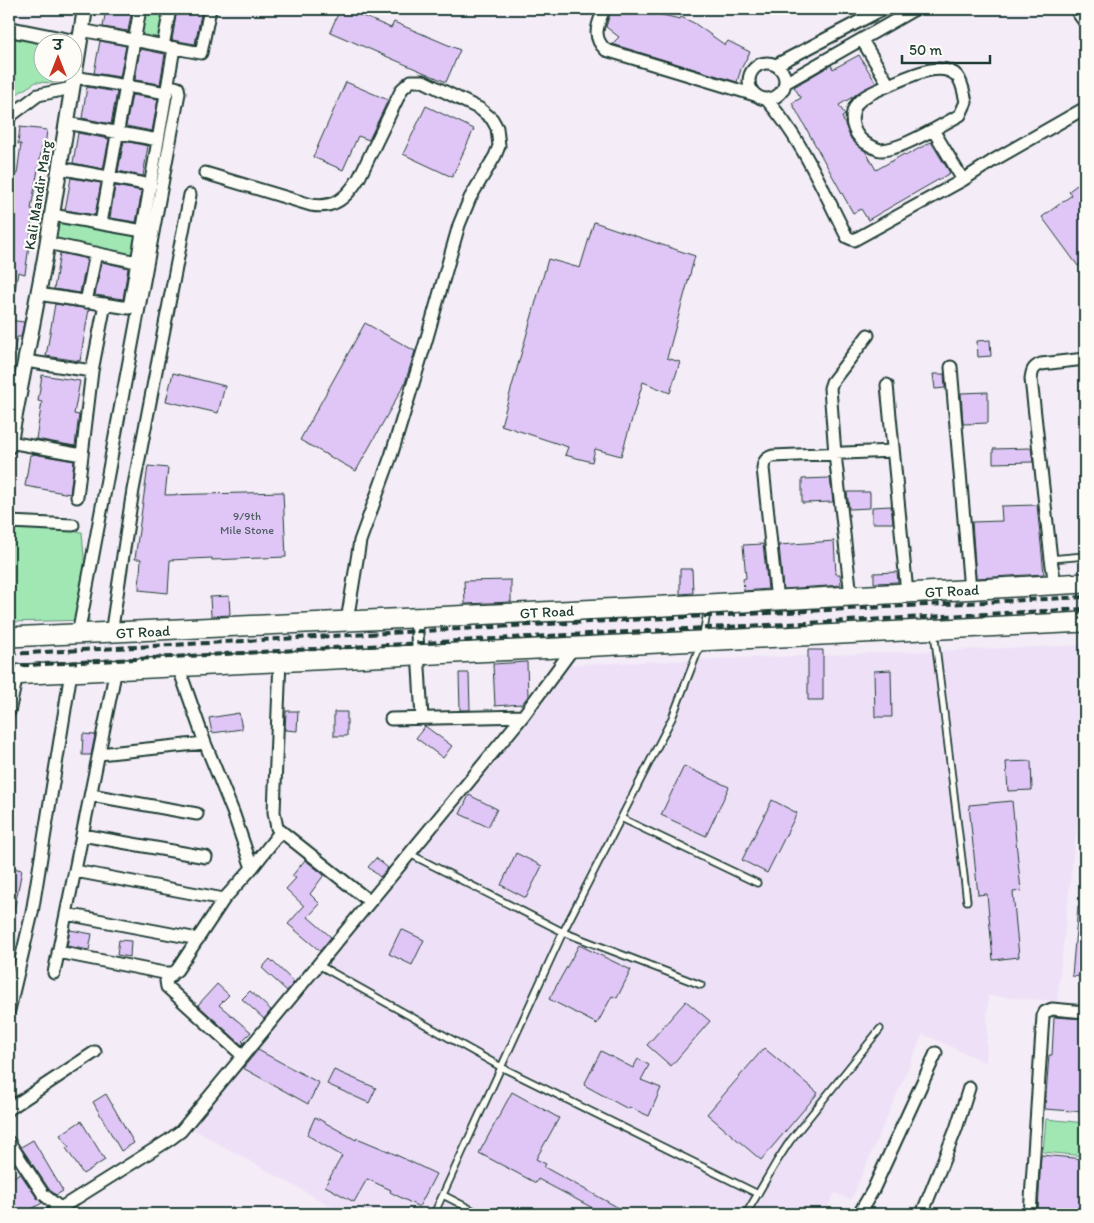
<svg xmlns="http://www.w3.org/2000/svg" width="1094" height="1223" font-family="Itim,'Playpen Sans Deva',sans-serif">
  <style>
    .built { fill: #eee1f7 }
    .green { fill: #a0e7b4; stroke: #609274 }
    .building { fill: #dfc6f6; stroke: #1f3d34 }
    .lines { fill: none; stroke-linecap: round; stroke-linejoin: round }
    .service-casing { stroke: #1f3d34; stroke-width: 9 }
    .minor-casing { stroke: #1f3d34; stroke-width: 15 }
    .tertiary-casing { stroke: #1f3d34; stroke-width: 18 }
    .trunk-casing { stroke: #1f3d34; stroke-width: 22 }
    .service { stroke: #fdfcf7; stroke-width: 5.5 }
    .minor { stroke: #fdfcf7; stroke-width: 11 }
    .tertiary { stroke: #fdfcf7; stroke-width: 14 }
    .trunk { stroke: #fdfcf7; stroke-width: 19 }
    .rail { stroke: #1f3d34; stroke-width: 4; stroke-dasharray: 8 4; stroke-linecap: butt }
    .labels { text-anchor: middle; stroke-width: 4.5; stroke-linejoin: round; paint-order: stroke }
    .number-label { font-size: 12px; fill: #4f5f64 }
    .street-label { font-size: 15px; fill: #1f3d34; stroke: #fdfcf7 }
  </style>
  <rect width="100%" height="100%" fill="#f4ecf7"/>
  <filter id="ink" filterUnits="userSpaceOnUse"><feTurbulence type="fractalNoise" baseFrequency=".02" numOctaves="2"/><feDisplacementMap in="SourceGraphic" scale="10" xChannelSelector="R" yChannelSelector="G"/><feConvolveMatrix kernelMatrix="1 2 1 2 8 2 1 2 1" color-interpolation-filters="sRGB"/></filter>
  <g filter="url(#ink)">
    <path class="built" d="M1085 645V776L1074 847 1057 1001 988 996 986 1063 923 1034 851 1200 835 1193 824 1214H345L180 1122 565 665Z"/>
    <path class="green" d="M145 9H166L160 40 140 36Z
      M9 34 42 42V72L59 73 53 83 36 82 9 99Z
      M53 216 137 231 131 259 49 242Z
      M9 527 82 532 89 620 9 622Z
      M1046 1119 1085 1123V1156L1043 1152Z"/>
    <path class="building" d="M106 9H132L128 31 103 27Z
      M177 9H202L195 44 172 40Z
      M340 9H346L391 28 394 22 460 50 446 82 330 32Z
      M619 9H659L658 14 680 19 681 17 694 23 725 45 728 41 750 52 741 69 737 82 612 44 619 37 606 27 611 10 618 12Z
      M100 41 126 46 120 77 94 73Z
      M140 49 165 54 160 84 135 80Z
      M859 55 876 83 839 105 845 115 842 117 851 139 866 152 876 170 904 154 905 156 931 142 950 173 868 220 861 209 853 213 792 103 801 98 794 87 831 65 833 69Z
      M346 82 388 100 369 140 358 136 343 170 313 157Z
      M87 87 117 92 111 124 82 118Z
      M132 95 158 99 152 131 126 126Z
      M426 106 474 129 452 177 403 154Z
      M20 127 47 130 45 147H42L31 209H33L30 239 25 274 18 272 14 297 9 296V244L10 233H9L11 222H9V172L17 174 21 144H18Z
      M78 133 109 139 103 169 73 163Z
      M124 141 148 146 143 176 118 171Z
      M71 178 101 183 95 215 65 210Z
      M1085 179V261L1078 266 1042 217 1072 195 1069 191Z
      M115 186 142 191 136 222 110 218Z
      M594 222 695 256 667 358 680 362 670 393 643 382 621 456 595 449 592 462 565 455 568 447 501 425 548 259 580 268Z
      M60 253 87 259 80 293 54 289Z
      M102 262 128 268 123 299 95 295Z
      M55 304 89 309 80 361 46 356Z
      M9 320 24 322 21 337H17L13 356 9 355Z
      M365 323 415 351 405 383 356 471 300 440Z
      M990 340 991 356 978 357 977 341Z
      M173 373 225 386 218 413 166 401Z
      M933 374H944L945 388 935 389Z
      M42 375 80 381 74 414 79 415 75 446 36 439 42 402 38 401Z
      M988 392V423L963 424 961 393Z
      M1031 448 1033 462 993 463V449Z
      M33 454 74 461 70 494 25 486 30 455H33Z
      M148 466 168 468 165 495 283 492 286 557 212 560V558L170 560 168 593 139 590 141 559H135Z
      M830 478 833 502 802 503V479Z
      M847 492H870V508L849 509Z
      M1037 505 1044 574 976 578 972 522 1002 521 1001 506Z
      M891 506 893 523H872V507Z
      M834 541 836 574H840L841 585 783 589 779 545Z
      M763 544 768 589 744 591 743 579 746 578 743 545Z
      M680 569H692L693 593 680 594Z
      M897 572 898 582 874 583V573Z
      M511 580V602L465 604 464 581Z
      M229 596 230 615 211 616 210 597Z
      M808 650H823V700H808Z
      M527 662 528 696 522 704 495 706 493 664Z
      M891 670 892 717H875L874 671Z
      M459 673H469L470 710H460Z
      M286 711H298L297 731 285 730Z
      M334 712H347V736H334Z
      M239 713 242 729 212 733 209 718Z
      M425 726 452 746 443 758 416 738Z
      M83 734 95 735 91 755H82Z
      M1031 761 1032 790 1008 791 1006 762Z
      M684 766 729 787 706 836 661 815Z
      M469 795 497 809 488 827 460 814Z
      M772 800 797 813 767 873 742 860Z
      M1012 801 1021 891 1013 892 1019 957 993 960 987 894 978 895 969 805Z
      M516 853 542 866 526 898 501 885Z
      M376 858 388 868 380 877 368 867Z
      M305 860 324 875 310 894 320 904 308 917 331 937 320 951 288 924 304 906 286 889 296 878 292 876Z
      M9 867 22 870 13 916 9 915Z
      M1078 906H1085V977L1072 976Z
      M401 929 424 940 412 965 389 954Z
      M70 930 92 934 89 950 67 946Z
      M119 940 131 941 130 957 117 955Z
      M579 945 631 970 617 998 612 996 597 1024 549 999Z
      M270 959 294 982 287 991 262 968Z
      M217 984 229 995 219 1005 251 1032 242 1041 244 1042 242 1045 198 1005Z
      M250 991 271 1010 264 1019 242 999Z
      M686 1001 710 1021 671 1066 647 1045Z
      M1054 1017 1085 1019V1112L1045 1109 1049 1055H1052Z
      M764 1048 818 1093 761 1160 707 1114Z
      M258 1050 319 1083 308 1104 243 1068Z
      M601 1051 633 1068 638 1059 649 1065 641 1080 661 1088 649 1116 629 1107 628 1109 584 1085Z
      M334 1070 376 1088 369 1103 327 1084Z
      M512 1092 559 1118 536 1159 546 1164 544 1167 630 1214H604L538 1179 536 1183 479 1153Z
      M106 1094 134 1143 121 1151 93 1102Z
      M315 1117 356 1140 357 1138 388 1151 436 1174 419 1207 390 1192 391 1190 367 1179 354 1202 325 1186 342 1156 307 1135Z
      M81 1121 105 1160 83 1174 66 1148 69 1147 60 1135Z
      M33 1140 63 1191 56 1195 49 1189 21 1147Z
      M1041 1155 1085 1159V1214H1042V1212L1038 1211Z
      M20 1173 37 1198 42 1203 23 1214H9V1180Z"/>
    <g class="lines">
      <defs>
        <path id="service" d="M1051 559 1085 556
          M934 631 967 901
          M621 818 757 883
          M410 854 563 932 701 985
          M317 964 501 1067 758 1194
          M443 1195 480 1214
          M434 1214 563 932 672 718 702 641 708 607
          M746 1214 777 1161 790 1141 880 1029"/>
        <path id="minor" d="M604 9C598 24 591 37 606 50L755 95
          M81 30 201 53 210 9
          M862 40 889 85C906 78 941 59 957 76 963 83 964 94 966 102L960 115 933 130 963 180
          M163 46 170 9
          M749 81a18 18 0 1 1 36 0a18 18 0 1 1-36 0Z
          M776 65 883 9
          M74 77 167 93
          M785 83 915 9
          M889 85C879 90 862 95 856 105 847 121 855 139 871 146 875 148 878 150 882 150 900 148 917 138 933 130
          M766 99C800 136 824 192 847 237L854 240 963 180 994 160 1085 108
          M9 117 38 95 72 88
          M66 123 158 140
          M59 168 151 185
          M205 173 311 205C335 209 347 197 359 178L402 89 411 81H423L480 109 492 119 497 128 499 146 495 156 470 198 459 225 426 341 391 456 360 541 347 621
          M52 215 143 231
          M101 223 140 9
          M47 243 137 262
          M38 294 129 308 174 48
          M86 302 96 253
          M25 361 92 371
          M951 367 970 590
          M887 385 907 593
          M9 442 82 455
          M77 497 92 371 105 304
          M9 522 73 525
          M1055 585 1051 559 1031 379C1032 371 1033 367 1041 364L1085 359
          M851 596 835 454 830 388 832 382 868 335
          M777 601 763 468C764 461 766 458 773 456L893 451
          M416 618 422 718
          M111 634 133 490 190 195
          M78 635 179 93 178 88 168 85
          M280 660 274 812 277 828 369 901
          M178 666 205 743 233 812 252 868
          M9 712 17 675
          M391 719 523 716
          M99 754 205 743
          M91 795 197 814
          M82 835 206 857
          M75 871 224 899
          M66 914 198 939
          M58 952 164 973H173L177 970 224 899 252 868 281 831
          M54 973 116 669
          M173 973 166 981 167 987 242 1055
          M9 1010 32 913 71 672
          M9 1109 95 1052
          M9 1142 43 1194 60 1208
          M51 1214 169 1140 181 1131 523 716 574 647
          M859 1214 873 1190 936 1053
          M922 1214 956 1129 969 1088
          M1030 1214 1043 1016 1045 1012 1052 1009 1085 1012"/>
        <path id="tertiary" d="M1077 9 1085 20
          M9 29 79 43
          M9 446 45 258 85 9"/>
        <path id="trunk" d="M9 637 708 604 1085 583
          M9 675 1085 622"/>
      </defs>
      <use href="#service" class="service-casing"/>
      <use href="#minor" class="minor-casing"/>
      <use href="#tertiary" class="tertiary-casing"/>
      <use href="#trunk" class="trunk-casing"/>
      <use href="#service" class="service"/>
      <use href="#minor" class="minor"/>
      <use href="#tertiary" class="tertiary"/>
      <use href="#trunk" class="trunk"/>
      <path class="rail" d="M9 654 548 624 1085 597
        M9 666 548 636 1085 609"/>
    </g>
  </g>
  <g class="labels">
    <g class="number-label">
      <text x="247" y="520">9/9th<tspan x="247" dy="14">Mile Stone</tspan></text>
    </g>
    <g class="street-label">
      <text transform="translate(38 195) rotate(-81)" y="5">Kali Mandir Marg</text>
      <text transform="translate(952 591) rotate(-3)" y="5">GT Road</text>
      <text transform="translate(547 612) rotate(-3)" y="5">GT Road</text>
      <text transform="translate(143 632) rotate(-3)" y="5">GT Road</text>
    </g>
  </g>
  <rect width="1094" height="1223" fill="none" stroke="#fdfcf7" stroke-width="30"/>
  <rect x="15" y="15" width="1064" height="1193" fill="none" stroke="#1f3d34" stroke-width="2" filter="url(#ink)"/>
  <g transform="translate(58 58)"><circle r="24" fill="#fdfcf7" stroke="#a4b0a9"/>
  <path d="M0-4L9 19L0 12L-9 19Z" fill="#c8321e"/>
  <text y="-8" font-size="14" font-weight="bold" text-anchor="middle" fill="#1f3d34">उ</text>
  </g>
  <path d="M902 55v8h88v-8" fill="none" stroke="#1f3d34" stroke-width="2.5"/>
  <text x="909" y="55" font-size="15" fill="#1f3d34" stroke="#fdfcf7" stroke-width="4" paint-order="stroke">50 m</text>
</svg>
